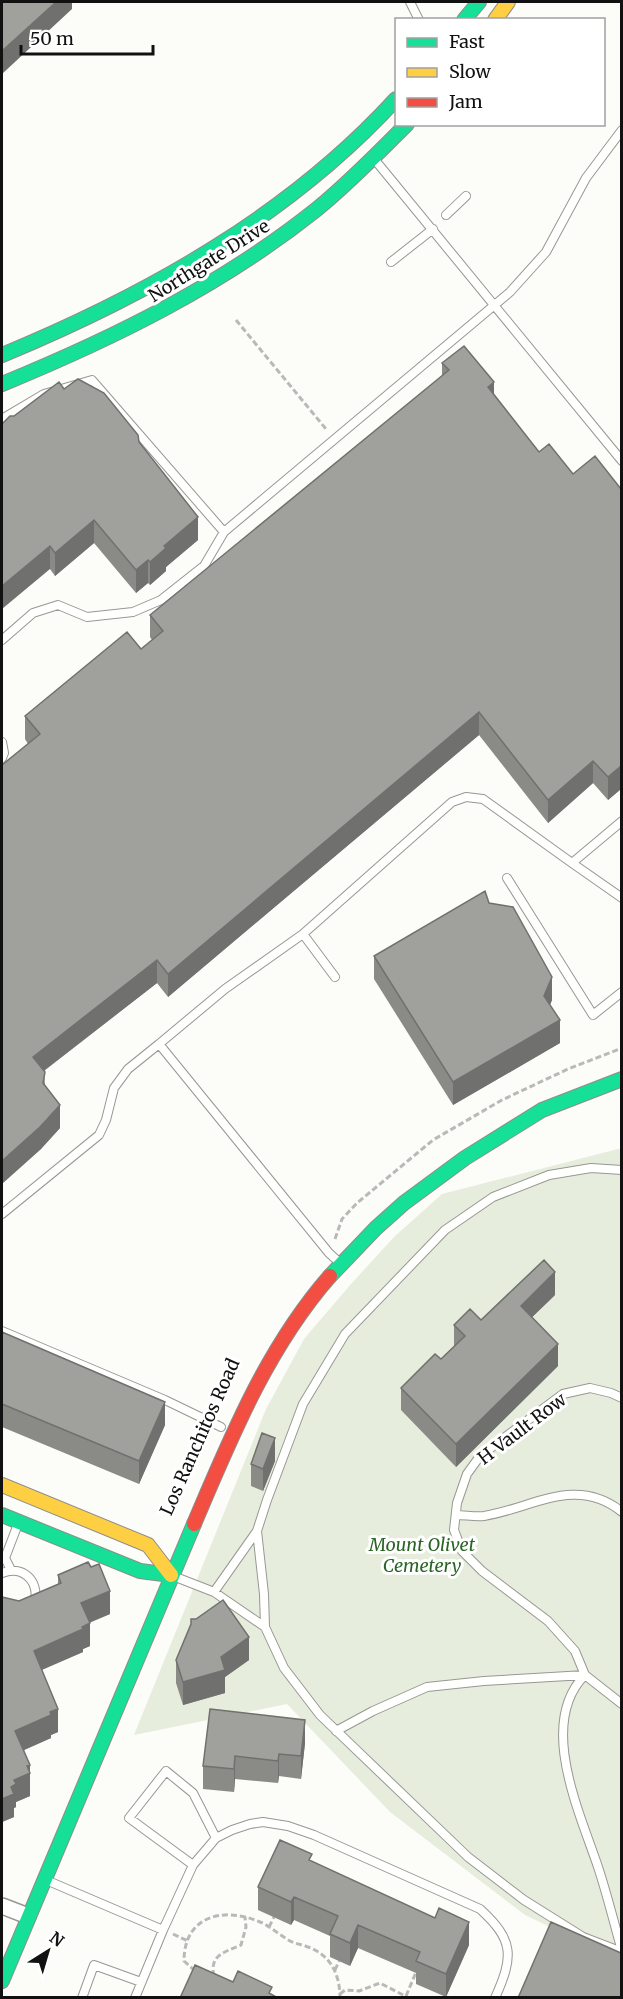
<svg xmlns="http://www.w3.org/2000/svg" width="623" height="1999" font-family="Merriweather,serif">
  <style>
    .cemetery { fill: #e7eddc }
    .lines { fill: none; stroke-linecap: round; stroke-linejoin: round }
    .lane-casing { stroke: #979795; stroke-width: 10 }
    .street-casing { stroke: #979795; stroke-width: 18 }
    .fast-casing { stroke: #8d8d8c; stroke-width: 16 }
    .slow-casing { stroke: #8d8d8c; stroke-width: 16 }
    .jam-casing { stroke: #8d8d8c; stroke-width: 16 }
    .path { stroke: #b9b9b8; stroke-width: 3; stroke-dasharray: 6 3; stroke-linecap: butt }
    .lane { stroke: #fffffe; stroke-width: 8 }
    .street { stroke: #fffffe; stroke-width: 15 }
    .fast { stroke: #16e098; stroke-width: 14 }
    .slow { stroke: #ffcf43; stroke-width: 14 }
    .jam { stroke: #f24e42; stroke-width: 14 }
    .wall { fill: #8a8a87 }
    .shaded-wall { fill: #70706e }
    .building { fill: #a0a09d; stroke: #70706e; stroke-width: 1.5 }
    .labels { text-anchor: middle; stroke-width: 6; stroke-linejoin: round; paint-order: stroke }
    .street-label { font-size: 18px; fill: #111; stroke: #fff }
    .park-label { font-size: 18px; font-style: italic; fill: #2a6525; stroke: #fff }
  </style>
  <rect width="100%" height="100%" fill="#fcfcf8"/>
  <path class="cemetery" d="M618 1149H621V1961L525 1915 390 1812 287 1704 134 1735 266 1409 304 1339 351 1284 394 1237 442 1194Z"/>
  <g class="lines">
    <defs>
      <path id="lane" d="M410 2 419 20
        M375 160 622 461
        M446 215 466 196
        M391 262 433 229
        M2 419 44 394 92 380 224 532 510 292 546 252 586 178 622 130
        M2 640 33 613 58 605 87 617 133 612 161 600 204 566 224 532
        M2 742 4 753 2 758
        M622 821 572 863 622 898
        M507 878 593 1015 622 992
        M303 934 452 802 466 797 483 799 572 863
        M159 1044 225 989 303 934 335 977
        M2 1214 99 1135 106 1120 114 1088 128 1069 159 1044 329 1253 340 1263
        M2 1331 165 1400 221 1427
        M622 1398 611 1393 590 1388 563 1394 480 1456 467 1474 457 1503 454 1530 462 1551 482 1571 548 1621 575 1651 585 1675 622 1704
        M456 1515C465 1515 475 1517 484 1516 533 1508 576 1475 622 1512
        M257 1531 264 1594 265 1627 284 1668 320 1715 468 1857 524 1900 583 1937 622 1952
        M11 1570 5 1558 18 1524
        M2 1573C22 1565 39 1580 35 1601
        M173 1576 214 1592 265 1627
        M214 1592 257 1531 267 1500 303 1404 345 1334 445 1230 493 1197 549 1175 591 1168 622 1170
        M585 1675C537 1723 580 1813 598 1867 607 1894 614 1923 622 1951
        M336 1731 373 1711 427 1687 484 1681 585 1675
        M193 1865 129 1818 166 1771 193 1793 216 1838
        M46 1880 163 1930
        M82 1998 94 1965 141 1982
        M135 1998 163 1930 193 1865 216 1838 232 1830 250 1824 263 1822 288 1826 314 1835 480 1909C514 1940 514 1956 495 1998"/>
      <path id="street" d="M2 1906 28 1916"/>
      <path id="fast" d="M464 20 479 2
        M2 355C147 295 289 216 396 99
        M2 384C114 338 222 285 317 209 349 183 378 153 407 124
        M330 1276 376 1228 404 1203 465 1158 542 1110 622 1079
        M2 1515 140 1571 171 1575
        M2 1981 194 1524"/>
      <path id="slow" d="M495 20 508 2
        M2 1485 148 1545 171 1575"/>
      <path id="jam" d="M194 1524C231 1437 267 1348 330 1276"/>
    </defs>
    <use href="#lane" class="lane-casing"/>
    <use href="#street" class="street-casing"/>
    <use href="#fast" class="fast-casing"/>
    <use href="#slow" class="slow-casing"/>
    <use href="#jam" class="jam-casing"/>
    <path class="path" d="M236 320 326 429
      M335 1239 342 1219 357 1203 433 1140 502 1100 568 1069 622 1048
      M269 1927 274 1917
      M173 1934 188 1941
      M335 1970 339 1961
      M195 1971 184 1961C184 1916 223 1906 260 1922 270 1926 278 1934 287 1939 294 1944 301 1944 308 1947 331 1955 340 1975 340 1998
      M214 1976C209 1955 225 1952 241 1945L246 1927 245 1917
      M340 1994 345 1990 359 1991 380 1983 409 1998
      M406 1996 417 1970"/>
    <use href="#lane" class="lane"/>
    <use href="#street" class="street"/>
    <use href="#fast" class="fast"/>
    <use href="#slow" class="slow"/>
    <use href="#jam" class="jam"/>
  </g>
  <path class="wall" d="M442 363 494 395 539 452 573 474 621 489V789L608 800 593 783 548 823 479 735 168 997 157 983 44 1071 45 1085 60 1128 40 1150 28 744 25 739V716L141 649 152 640 150 637V615L442 376Z
    M64 389 139 442 198 540 166 567V571L150 585 148 583 136 593 94 543 55 576 50 569 14 416Z
    M489 903 552 1000 550 1005 560 1043 453 1105 374 979V956Z
    M555 1295 532 1317 558 1366 456 1467 401 1410V1388L441 1359 454 1347V1325L481 1320Z
    M2 1332 165 1425 139 1484 2 1427Z
    M275 1461 263 1491 251 1486V1464Z
    M58 1575 110 1614 89 1623 90 1646 83 1649V1652L42 1670 58 1732 51 1735V1738L24 1750 30 1765V1796L16 1802V1807L14 1808V1817L2 1822 19 1601 58 1584Z
    M176 1660H249L225 1677V1693L183 1705 176 1683Z
    M210 1709 305 1743 301 1779 279 1776 278 1783 235 1779 234 1792 203 1789V1766Z
    M312 1861 469 1945 446 1997 416 1984V1973L358 1948 350 1966 330 1957V1936L294 1920 291 1925 258 1910V1887Z"/>
  <path class="shaded-wall" d="M56 2H72V9L2 74V51Z
    M494 382V405L488 387Z
    M198 517V540L166 567V571L150 585V562L164 546Z
    M94 520V543L55 576V553Z
    M50 546V569L2 609V586Z
    M148 560V583L136 593V570Z
    M479 712V735L168 997V974Z
    M593 761V783L548 823V800Z
    M621 766V789L608 800V777Z
    M157 960V983L33 1079V1057Z
    M552 977V1000L544 1019V996Z
    M560 1020V1043L453 1105V1082Z
    M60 1105V1128L40 1150 2 1184V1161Z
    M555 1272V1295L521 1328V1306Z
    M558 1344V1366L456 1467V1444Z
    M165 1402V1425L139 1484V1461Z
    M275 1438V1461L263 1491V1469Z
    M110 1591V1614L81 1626V1603Z
    M90 1623V1646L83 1649V1652L34 1673V1651Z
    M249 1637V1660L225 1677V1693L183 1705V1682Z
    M58 1709V1732L51 1735V1738L15 1754V1731L50 1712Z
    M305 1720V1743L301 1779V1756Z
    M279 1754V1776L278 1783V1761Z
    M235 1756V1779L234 1792V1769Z
    M30 1765V1796L16 1802V1807L14 1808V1817L2 1822V1799L11 1787 14 1780 27 1766Z
    M294 1897V1920L291 1925V1902Z
    M469 1922V1945L446 1997V1974Z
    M358 1925V1948L350 1966V1943Z"/>
  <path class="building" d="M2 2H56L2 51Z
    M464 346 494 382 488 387 539 452 549 444 573 474 595 456 621 489V766L608 777 593 761 548 800 479 712 168 974 157 960 33 1057 45 1072 43 1083 60 1105 40 1127 2 1161V765L40 734 25 716 127 632 141 649 163 631 150 615 449 370 442 363Z
    M78 379 104 393 138 435 139 442 198 517 164 546 166 548 150 562 148 560 136 570 94 520 55 553 50 546 2 586V424L10 416H14L59 382 64 389Z
    M485 891 489 903 513 907 552 977 544 996 560 1020 453 1082 374 956Z
    M544 1260 555 1272 521 1306 558 1344 456 1444 401 1388 435 1354 441 1359 465 1336 454 1325 470 1309 481 1320Z
    M2 1332 165 1402 139 1461 2 1404Z
    M262 1433 275 1438 263 1469 251 1464Z
    M88 1562 91 1567 99 1564 110 1591 81 1603 90 1623 82 1627 83 1629 34 1651 58 1709 50 1712 51 1715 15 1731 30 1765 27 1766 30 1773 14 1780 16 1784 11 1787 14 1794 2 1799V1597L19 1601 61 1583 58 1575Z
    M223 1600 249 1637 221 1657 225 1670 183 1682 176 1660 191 1624V1619H196Z
    M210 1709 305 1720 301 1756 279 1754 278 1761 235 1756 234 1769 203 1766Z
    M280 1840 312 1854 309 1860 435 1918 439 1908 469 1922 446 1974 416 1961 420 1952 358 1925 350 1943 330 1934 338 1916 294 1897 291 1902 258 1887Z
    M551 1922 621 1953V1998H518Z
    M195 1965 233 1982 238 1971 272 1987 269 1993 278 1998H180Z"/>
  <g class="labels">
    <g class="street-label">
      <text transform="translate(209 261) rotate(-32)" y="6">Northgate Drive</text>
      <text transform="translate(522 1429) rotate(-37)" y="6">H Vault Row</text>
      <text transform="translate(200 1437) rotate(-66)" y="6">Los Ranchitos Road</text>
    </g>
    <g class="park-label">
      <text x="422" y="1551">Mount Olivet<tspan x="422" dy="21">Cemetery</tspan></text>
    </g>
  </g>
  <rect width="623" height="1999" fill="none" stroke="#111111" stroke-width="6"/>
  <rect x="395" y="18" width="210" height="108" fill="#ffffff" stroke="#a0a0a0" stroke-width="1.5"/>
  <rect x="407" y="38" width="30" height="9" fill="#16e098" stroke="#a0a0a0" stroke-width="1.5"/>
  <text x="449" y="48" font-size="18" fill="#111111">Fast</text>
  <rect x="407" y="68" width="30" height="9" fill="#ffcf43" stroke="#a0a0a0" stroke-width="1.5"/>
  <text x="449" y="78" font-size="18" fill="#111111">Slow</text>
  <rect x="407" y="98" width="30" height="9" fill="#f24e42" stroke="#a0a0a0" stroke-width="1.5"/>
  <text x="449" y="108" font-size="18" fill="#111111">Jam</text>
  <g transform="translate(48 1951) rotate(37)" stroke="#ffffff" stroke-width="4.5" paint-order="stroke">
  <path d="M0-4.5L10 22L0 15L-10 22Z" fill="#111111"/>
  <text y="-9" font-size="16" font-weight="bold" text-anchor="middle" fill="#111111">N</text>
  </g>
  <path d="M21 45v9h132v-9" fill="none" stroke="#111111" stroke-width="3"/>
  <text x="30" y="45" font-size="18" fill="#111111" stroke="#ffffff" stroke-width="4.5" paint-order="stroke">50 m</text>
</svg>
